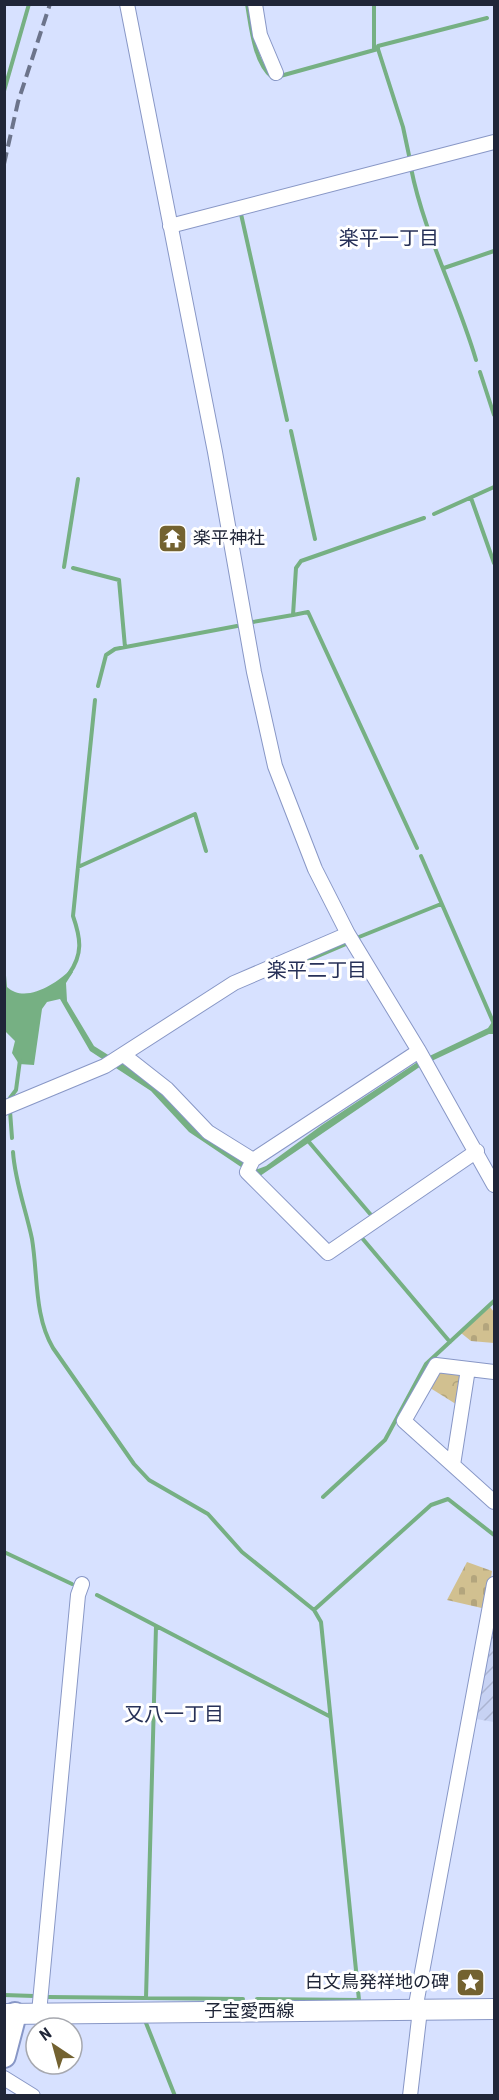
<svg xmlns="http://www.w3.org/2000/svg" width="499" height="2100" font-family="'Roboto Condensed','Noto Sans JP',sans-serif">
  <style>
    .industrial { fill: url(#industrial-furrows) }
    .cemetery { fill: url(#cemetery-stones) }
    .park { fill: url(#park-crowns) }
    .water { fill: #76b083 }
    .lines { fill: none; stroke-linecap: round; stroke-linejoin: round }
    .stream { stroke: #76b083; stroke-width: 4 }
    .minor-casing { stroke: #8897c6; stroke-width: 16 }
    .secondary-casing { stroke: #8897c6; stroke-width: 22 }
    .primary-casing { stroke: #8897c6; stroke-width: 26 }
    .minor { stroke: #fff; stroke-width: 14 }
    .secondary { stroke: #fff; stroke-width: 20 }
    .primary { stroke: #fff; stroke-width: 22 }
    .rail { stroke: #6c748b; stroke-width: 4; stroke-dasharray: 12 6; stroke-linecap: butt }
    .labels { text-anchor: middle; stroke-width: 6; stroke-linejoin: round; paint-order: stroke }
    .poi-label { font-size: 18px; fill: #202638; stroke: #fff; text-anchor: start }
    .street-label { font-size: 18px; fill: #202638; stroke: #fff }
    .neighbourhood-label { font-size: 20px; fill: #273158; stroke: #fff }
  </style>
  <defs>
    <pattern id="industrial-furrows" width="10" height="10" patternUnits="userSpaceOnUse" patternTransform="scale(1.5)"><rect width="10" height="10" fill="#c7d2f3"/><path d="M-1 1l2-2M0 10L10 0M9 11l2-2" fill="none" stroke="#abb4d1"/></pattern>
    <pattern id="cemetery-stones" width="16" height="16" patternUnits="userSpaceOnUse" patternTransform="scale(1.5)"><rect width="16" height="16" fill="#d1c090"/><path d="M2 7V4a2 2 0 0 1 4 0v3zM10 15v-3a2 2 0 0 1 4 0v3z" fill="#b3a57d"/></pattern>
    <pattern id="park-crowns" width="20" height="18" patternUnits="userSpaceOnUse" patternTransform="scale(1.5)"><rect width="20" height="18" fill="#d1c090"/><path d="M2 6a3 3 0 1 1 6 0M12 15a3 3 0 1 1 6 0" fill="none" stroke="#b3a57d"/></pattern>
  </defs>
  <rect width="100%" height="100%" fill="#d7e1ff"/>
  <path class="industrial" d="M494 1617V1722L476 1719Z"/>
  <path class="cemetery" d="M490 1307 494 1312V1343L471 1341 461 1333Z
    M467 1562 492 1571 486 1609 447 1600Z"/>
  <path class="park" d="M438 1368 464 1371 459 1406 427 1386Z"/>
  <path class="water" d="M4 952 7 987C25 1004 56 984 70 970L73 972 66 983 67 1001 94 1046 159 1087 208 1140 258 1169 266 1166 322 1125 419 1061 488 1028 494 1019V1034H489L421 1066 260 1176 244 1169 189 1132 151 1091 90 1051 60 999 47 1002 42 1009 34 1065 19 1064 12 1053 15 1041 5 1031Z"/>
  <g class="lines">
    <path class="stream" d="M247 4C251 27 254 63 273 78L378 49V46L487 18
      M378 49 403 127 410 160
      M374 50V4
      M4 91 29 4
      M411 168C424 234 457 295 476 360
      M241 214 287 420
      M444 268 494 251
      M480 372 494 415
      M291 431 315 539
      M471 498 494 563
      M434 514 494 487
      M64 567 78 479
      M73 568 119 580 125 647
      M293 615 308 612 417 848
      M253 622 293 615 296 568 301 561 424 518
      M98 686 106 655 115 649 237 626
      M421 856 494 1024
      M78 867 195 814 206 851
      M359 937 441 904
      M278 973 346 944
      M69 974C83 954 81 939 73 916L95 700
      M10 1098 16 1090 20 1060
      M10 1111 12 1138
      M309 1142 371 1215
      M13 1152C15 1182 26 1210 32 1239 38 1275 34 1316 53 1348L134 1464 149 1480 208 1514 242 1552 314 1610 321 1622 359 2000 257 1999
      M362 1238 450 1342
      M323 1497 385 1440 426 1364 494 1301
      M4 1552 72 1584
      M97 1595 329 1716
      M314 1610 431 1505 448 1499 494 1535
      M4 1995 34 1996
      M48 1997 243 1999
      M146 1998 156 1626
      M146 2023 175 2096"/>
    <defs>
      <path id="minor" d="M127 4 215 452 254 672 275 766 315 869 348 934 419 1051 494 1185
        M255 4 260 35 276 73
        M170 226 494 142
        M419 1051 253 1160 247 1172 328 1253 477 1151
        M125 1056 167 1089 208 1132 253 1160
        M4 1108 105 1066 234 983 348 934
        M494 1372 436 1365 404 1421 494 1502
        M453 1465 468 1369
        M415 2010 494 1584
        M39 2013 78 1595 82 1584
        M4 2078 33 2096
        M410 2096 420 2010"/>
      <path id="secondary" d="M4 2014 494 2009"/>
      <path id="primary" d="M4 2056 15 2014"/>
    </defs>
    <use href="#minor" class="minor-casing"/>
    <use href="#secondary" class="secondary-casing"/>
    <use href="#primary" class="primary-casing"/>
    <use href="#minor" class="minor"/>
    <use href="#secondary" class="secondary"/>
    <use href="#primary" class="primary"/>
    <path class="rail" d="M4 164 18 102 50 4"/>
  </g>
  <defs>
    <symbol id="temple-square" viewBox="-11 -11 22 22"><rect x="-9" y="-9" width="18" height="18" rx="4" fill="#736230" stroke="#fff"/><path d="M0-6L5-2H3V0L6.5 2.5H4V6H1.5V3h-3V6H-4V2.5H-6.5L-3 0V-2H-5Z" fill="#fff"/></symbol>
    <symbol id="sight-square" viewBox="-11 -11 22 22"><rect x="-9" y="-9" width="18" height="18" rx="4" fill="#736230" stroke="#fff"/><path d="M0-6L1.8-2.2L6-1.7L2.9 1.2L3.7 5.4L0 3.3L-3.7 5.4L-2.9 1.2L-6-1.7L-1.8-2.2Z" fill="#fff"/></symbol>
  </defs>
  <g fill-rule="evenodd">
    <use href="#temple-square" x="156" y="522" width="33" height="33"/>
    <use href="#sight-square" x="454" y="1966" width="33" height="33"/>
  </g>
  <g class="labels">
    <g class="poi-label">
      <text x="193" y="544">楽平神社</text>
      <text x="449" y="1988" text-anchor="end">白文鳥発祥地の碑</text>
    </g>
    <g class="street-label">
      <text x="249" y="2017">子宝愛西線</text>
    </g>
    <g class="neighbourhood-label">
      <text x="389" y="245">楽平一丁目</text>
      <text x="317" y="977">楽平二丁目</text>
      <text x="174" y="1721">又八一丁目</text>
    </g>
  </g>
  <rect width="499" height="2100" fill="none" stroke="#202638" stroke-width="12"/>
  <g transform="translate(54 2046) rotate(324)"><circle r="28" fill="#ffffff" stroke="#a6a8af" stroke-width="1.5"/>
  <path d="M0-4.5L10 22L0 15L-10 22Z" fill="#736230"/>
  <text y="-9" font-size="16" font-weight="bold" text-anchor="middle" fill="#202638">N</text>
  </g>
</svg>
